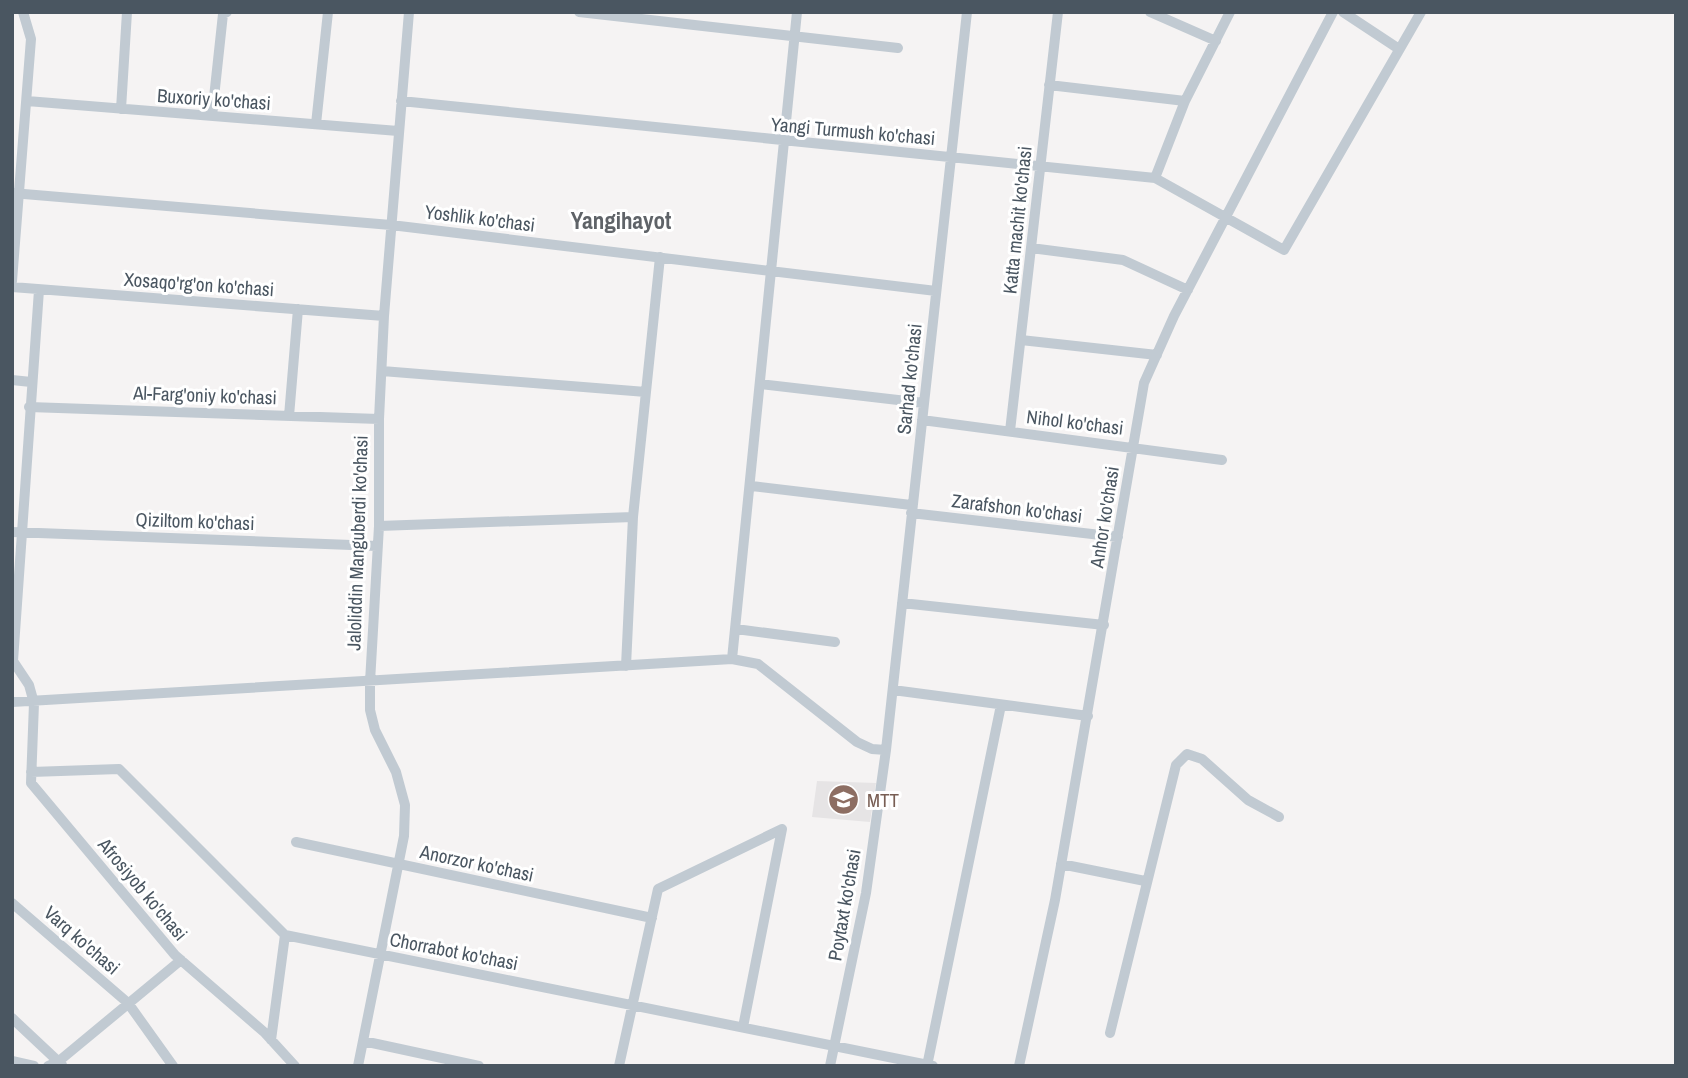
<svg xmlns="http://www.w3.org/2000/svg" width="1688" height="1078" font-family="'Archivo Narrow',sans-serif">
	<rect width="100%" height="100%" fill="#f5f3f3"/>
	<path fill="#e6e4e5" d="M817,781L876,783L870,822L812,817Z"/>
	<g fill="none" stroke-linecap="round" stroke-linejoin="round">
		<path stroke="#c1cad2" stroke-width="10" d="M579,12L898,48
			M1150,12L1216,41
			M1343,12L1399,49
			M1049,85L1185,101
			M27,101L398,131
			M401,101L1155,178L1284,250L1421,12
			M121,109L127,12
			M212,116L223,14L227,12
			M316,124L328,12
			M1155,178L1185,101L1230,12
			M12,193L391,225L936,291
			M1031,248L1123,260L1188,290
			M12,281L31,39L23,12
			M12,287L384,316
			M39,290L13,661L29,685L34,703L31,783L175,955L264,1032L295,1066
			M1021,340L1157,355
			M382,371L646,392
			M12,380L31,382
			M760,384L924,403
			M29,407L379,419
			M289,416L298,309
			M922,420L1222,460
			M1010,431L1058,12
			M752,486L911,505
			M911,513L1118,537
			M379,526L633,517
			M12,532L377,546
			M902,603L1104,625
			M736,629L835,642
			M732,659L797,12
			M626,666L633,517L660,257
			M893,690L1088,716
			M12,702L732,659L758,664L857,742L872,749L886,750
			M31,772L119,769L285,935L933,1066
			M296,842L652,918
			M1061,864L1145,881
			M12,903L128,1003L173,1066
			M12,1018L62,1065
			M743,1027L782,829
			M1110,1033L1176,765L1187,754L1202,759L1248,800L1279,817
			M271,1040L285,935
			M363,1041L479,1066
			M12,1061L34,1066
			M48,1066L59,1061L181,960
			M358,1066L404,836L405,805L396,772L375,730L370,710V682L379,526V419L384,316L409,12
			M619,1066L658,889L782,829
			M830,1066L866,893L886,750L967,12
			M927,1066L1001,705
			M1019,1066L1055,900L1144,383L1174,316L1333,12"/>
	</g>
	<defs>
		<symbol id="school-disc" viewBox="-11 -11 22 22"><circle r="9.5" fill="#8d6e63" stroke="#fff"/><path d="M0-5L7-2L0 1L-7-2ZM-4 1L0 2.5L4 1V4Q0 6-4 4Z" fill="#fff"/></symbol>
	</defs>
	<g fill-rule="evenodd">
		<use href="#school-disc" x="826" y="782" width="35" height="35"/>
	</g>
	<g text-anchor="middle" stroke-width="6" stroke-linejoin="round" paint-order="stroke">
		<g font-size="19" fill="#4a5661" stroke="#fff">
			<text transform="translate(214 99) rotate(4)" y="7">Buxoriy ko'chasi</text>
			<text transform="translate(853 131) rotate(5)" y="7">Yangi Turmush ko'chasi</text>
			<text transform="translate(480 218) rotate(7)" y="7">Yoshlik ko'chasi</text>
			<text transform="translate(1017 220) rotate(-84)" y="7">Katta machit ko'chasi</text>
			<text transform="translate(199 284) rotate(4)" y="7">Xosaqo'rg'on ko'chasi</text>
			<text transform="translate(909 379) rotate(-84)" y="7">Sarhad ko'chasi</text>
			<text transform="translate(205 395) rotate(2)" y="7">Al-Farg'oniy ko'chasi</text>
			<text transform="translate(1075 422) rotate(7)" y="7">Nihol ko'chasi</text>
			<text transform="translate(1017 508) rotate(7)" y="7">Zarafshon ko'chasi</text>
			<text transform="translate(1104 517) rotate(-81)" y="7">Anhor ko'chasi</text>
			<text transform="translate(195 521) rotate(2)" y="7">Qiziltom ko'chasi</text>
			<text transform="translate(357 543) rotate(-88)" y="7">Jaloliddin Manguberdi ko'chasi</text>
			<text transform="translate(477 863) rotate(12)" y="7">Anorzor ko'chasi</text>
			<text transform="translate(143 889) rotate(50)" y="7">Afrosiyob ko'chasi</text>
			<text transform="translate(844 905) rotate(-80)" y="7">Poytaxt ko'chasi</text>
			<text transform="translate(82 940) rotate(41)" y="7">Varq ko'chasi</text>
			<text transform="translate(454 951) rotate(11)" y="7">Chorrabot ko'chasi</text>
		</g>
		<g font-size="19" fill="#785e54" stroke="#fff" text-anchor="start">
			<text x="867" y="807">MTT</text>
		</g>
		<g font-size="23" font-weight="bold" fill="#5f6368" stroke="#fff">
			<text x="621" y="229">Yangihayot</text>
		</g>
	</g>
	<rect width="1688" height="1078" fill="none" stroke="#4a5661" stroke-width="28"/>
</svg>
